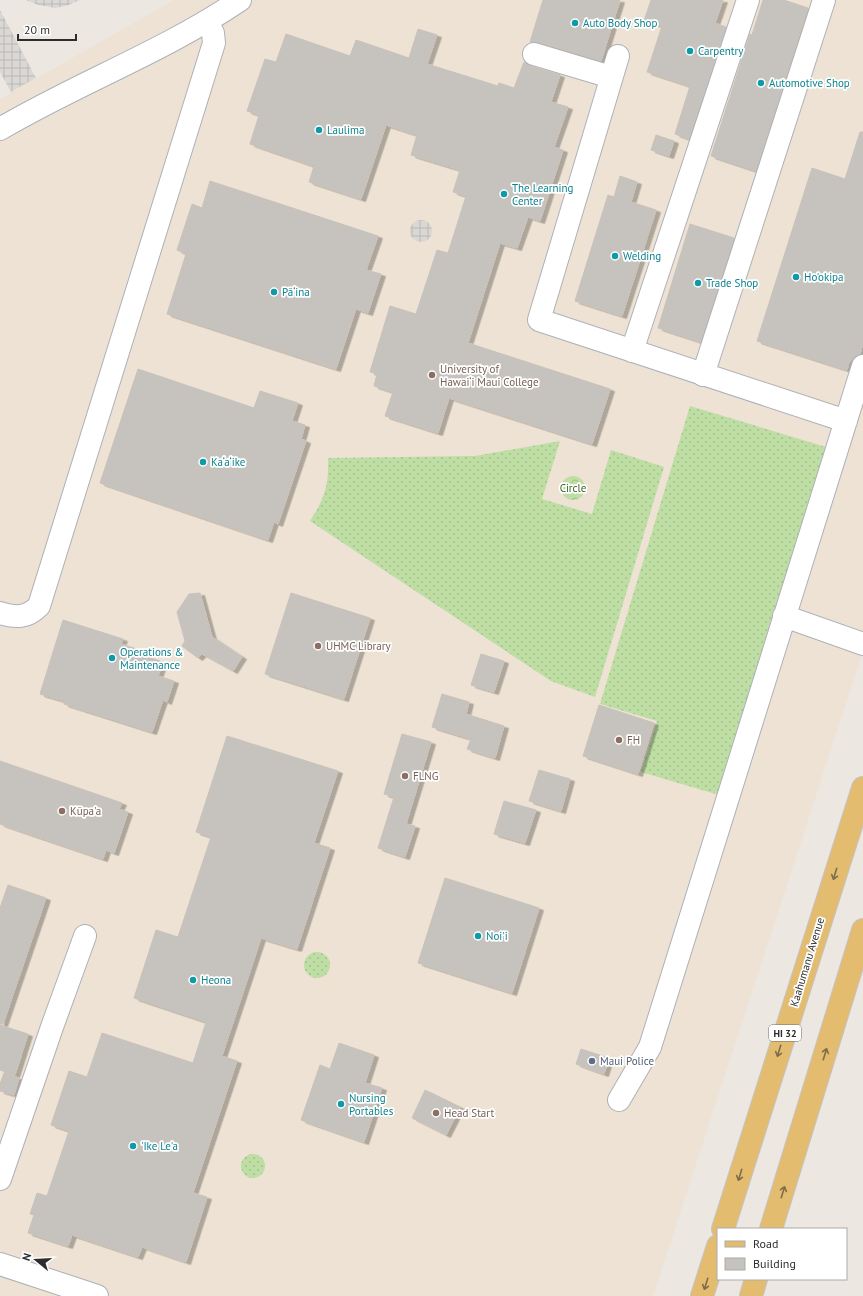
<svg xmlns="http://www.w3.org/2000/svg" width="863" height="1296" font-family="'PT Sans',sans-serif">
	<defs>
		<pattern id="grass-dots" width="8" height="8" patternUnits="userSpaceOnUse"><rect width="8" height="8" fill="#bedea4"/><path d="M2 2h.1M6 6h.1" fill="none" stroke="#a4bf8e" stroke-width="1.8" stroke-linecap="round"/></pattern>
		<pattern id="park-crowns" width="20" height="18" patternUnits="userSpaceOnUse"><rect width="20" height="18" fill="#bedea4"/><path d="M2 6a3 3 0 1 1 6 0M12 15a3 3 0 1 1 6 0" fill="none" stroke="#a4bf8e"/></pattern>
		<pattern id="plaza-grid" width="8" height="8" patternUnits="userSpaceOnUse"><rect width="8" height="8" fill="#dad7d4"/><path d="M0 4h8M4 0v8" fill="none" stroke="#bbb9b6"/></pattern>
		<filter id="shadow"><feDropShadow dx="4.5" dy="2.5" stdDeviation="0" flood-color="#0004"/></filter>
	</defs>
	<rect width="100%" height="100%" fill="#ede7e2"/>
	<path fill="#ede2d3" d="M174,0H863V651L653,1296H0V99Z"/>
	<path fill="url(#grass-dots)" d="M690,406L829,448L719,795L641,772L657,721L600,704Z
		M560,441L542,499L592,514L611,450L664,467L595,697L551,681L310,521C325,498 329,485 328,458L475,456Z
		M304 965a13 13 0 1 1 26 0a13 13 0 1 1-26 0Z
		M241 1166a12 12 0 1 1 24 0a12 12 0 1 1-24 0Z"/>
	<path fill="url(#park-crowns)" d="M561 488a12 12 0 1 1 24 0a12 12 0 1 1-24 0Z"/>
	<path fill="url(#plaza-grid)" d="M26,0H80L66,6L55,8L38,5Z
		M0,10L36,78L11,92L0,72Z
		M410 231a11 11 0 1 1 22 0a11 11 0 1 1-22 0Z"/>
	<path fill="#c6c2bd" stroke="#c9c2bb" filter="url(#shadow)" d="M543,0H620L601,61L538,42H530Z
		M651,0H723L715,23L726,27L689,139L675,134L690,86L647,72L662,26L644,21Z
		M763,0H784L808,8L756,171L711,156L750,34L752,35Z
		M418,29L437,35L427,64L498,86L499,83L514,88L524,62L530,66L560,75L551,102L568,107L554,147L563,150L540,221L528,217L517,248L500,243L468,343L610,389L592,444L449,398L438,433L385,416L393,392L374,386L377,374L370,372L390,306L416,314L437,250L448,253L466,196L453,192L460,170L411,155L417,135L386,125L361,199L309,182L314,166L250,144L259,115L247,111L265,59L276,62L286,34L350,56L356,40L409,58Z
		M860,132H863V343L860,354L849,362L847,370L757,341L812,168L845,179Z
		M656,135L674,141L669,156L651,150Z
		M620,176L637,182L631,202L656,210L622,316L575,301L608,195L614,197Z
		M210,181L378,236L366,270L381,274L368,313L356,309L336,369L167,314L186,254L177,250L192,204L202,208Z
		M690,224L734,238L701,342L658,328Z
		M138,369L254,408L260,391L298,403L292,421L305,425L301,439L306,441L278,524L274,522L268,540L100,483Z
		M200,593L212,637L242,657L233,671L202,654L198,658L182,646L185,641L177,612L189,594Z
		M291,593L370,618L344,699L265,674Z
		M63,620L123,639L121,644L140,650L139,654L163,662L158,676L174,681L167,702L163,700L152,732L64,704V701L40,694Z
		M481,654L504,661L494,692L471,685Z
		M442,694L469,702L466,714L504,726L495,758L467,749L471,739L432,727Z
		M599,705L654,723L638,774L583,756Z
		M402,734L431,742L406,824L415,826L405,857L378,848L394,797L384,794Z
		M227,736L338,771L314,843L330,848L297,949L261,938L222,1056L237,1061L193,1193L207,1197L186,1262L142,1247L138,1257L72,1235L68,1246L28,1233L34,1215L30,1214L37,1193L47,1196L69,1131L51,1125L69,1071L87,1077L102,1033L193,1063L206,1022L134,998L156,930L178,937L211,837L196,832Z
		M0,761L122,803L119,809L128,812L114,853L106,850L103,859L0,824Z
		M539,770L570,779L561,811L529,801Z
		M504,801L536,810L525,843L494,834Z
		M445,878L539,908L512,993L418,963Z
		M8,885L46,898L3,1024H0V908Z
		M0,1025L28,1034L15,1075L0,1070Z
		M339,1043L374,1055L365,1083L382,1088L364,1142L301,1120L320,1065L330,1069Z
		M581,1049L609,1058L604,1074L576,1064Z
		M4,1073L19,1078L14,1095L0,1091V1084Z
		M425,1090L460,1107L446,1135L412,1118Z"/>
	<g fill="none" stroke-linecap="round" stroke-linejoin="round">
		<defs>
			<path id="minor" d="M534,54L611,77
				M618,56L539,320L846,421
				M0,129C78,83 165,51 240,0
				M632,351L748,0
				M703,375L824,0
				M0,613C16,618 27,618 39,606L214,43L213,33L207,22
				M784,616L863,644
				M619,1100L650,1047L863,366
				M0,1179L52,1027L85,936
				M0,1264L97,1296"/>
			<path id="major" d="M723,1229L863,788
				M771,1229L863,930
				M702,1296L718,1246
				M751,1296L756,1279"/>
		</defs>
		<use href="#minor" stroke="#aeb1b8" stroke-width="24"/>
		<use href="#major" stroke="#c4c4c4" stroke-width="24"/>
		<use href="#minor" stroke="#fff" stroke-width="22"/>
		<use href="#major" stroke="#e3bc70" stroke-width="22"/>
	</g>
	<defs><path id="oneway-shaft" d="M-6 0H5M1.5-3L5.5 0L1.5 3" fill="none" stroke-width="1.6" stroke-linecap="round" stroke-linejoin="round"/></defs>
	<g stroke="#7f6d4b">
		<use href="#oneway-shaft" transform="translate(835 874) rotate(107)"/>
		<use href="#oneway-shaft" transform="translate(779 1051) rotate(107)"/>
		<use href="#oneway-shaft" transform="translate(825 1054) rotate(-73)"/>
		<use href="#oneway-shaft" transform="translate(740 1175) rotate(107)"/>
		<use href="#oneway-shaft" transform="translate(783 1192) rotate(-73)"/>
		<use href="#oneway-shaft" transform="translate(706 1284) rotate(107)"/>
	</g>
	<g fill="#0f9aa8" stroke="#fff" stroke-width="1.5">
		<circle cx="575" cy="23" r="4"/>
		<circle cx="690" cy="51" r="4"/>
		<circle cx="761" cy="83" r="4"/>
		<circle cx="319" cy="130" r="4"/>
		<circle cx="504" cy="194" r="4"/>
		<circle cx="615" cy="256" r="4"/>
		<circle cx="796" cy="277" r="4"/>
		<circle cx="698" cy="283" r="4"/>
		<circle cx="274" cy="292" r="4"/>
		<circle cx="203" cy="462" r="4"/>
		<circle cx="112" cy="658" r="4"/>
		<circle cx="478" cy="936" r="4"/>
		<circle cx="193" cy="980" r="4"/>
		<circle cx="341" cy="1104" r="4"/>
		<circle cx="133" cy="1146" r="4"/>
	</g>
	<g fill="#8d6e63" stroke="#fff" stroke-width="1.5">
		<circle cx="432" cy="375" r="4"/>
		<circle cx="318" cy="646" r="4"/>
		<circle cx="619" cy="740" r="4"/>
		<circle cx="405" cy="776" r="4"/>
		<circle cx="62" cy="811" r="4"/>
		<circle cx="436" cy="1113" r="4"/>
	</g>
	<circle fill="#5c6f8a" stroke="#fff" stroke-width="1.5" cx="592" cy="1061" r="4"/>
	<g text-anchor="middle" stroke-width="3.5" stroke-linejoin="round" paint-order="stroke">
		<rect fill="#fff" stroke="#6c6c6c" stroke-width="1" x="769" y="1025" width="32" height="16" rx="3"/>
		<g font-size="10" font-weight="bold" fill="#2d2d2d">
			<text x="785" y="1037">HI 32</text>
		</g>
		<g font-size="11" fill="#0d838f" stroke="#fff" text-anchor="start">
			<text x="583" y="27">Auto Body Shop</text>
			<text x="698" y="55">Carpentry</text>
			<text x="769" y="87">Automotive Shop</text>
			<text x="327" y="134">Laulima</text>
			<text x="512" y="192">The Learning<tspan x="512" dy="13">Center</tspan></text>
			<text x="623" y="260">Welding</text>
			<text x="804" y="281">Ho'okipa</text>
			<text x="706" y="287">Trade Shop</text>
			<text x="282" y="296">Pā‘ina</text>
			<text x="211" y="466">Ka‘a‘ike</text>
			<text x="120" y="656">Operations &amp;<tspan x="120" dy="13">Maintenance</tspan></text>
			<text x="486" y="940">Noi'i</text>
			<text x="201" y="984">Heona</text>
			<text x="349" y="1102">Nursing<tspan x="349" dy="13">Portables</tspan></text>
			<text x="141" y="1150">'Ike Le'a</text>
		</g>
		<g font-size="11" fill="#785e54" stroke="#fff" text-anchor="start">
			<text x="440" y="373">University of<tspan x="440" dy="13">Hawai‘i Maui College</tspan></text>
			<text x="326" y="650">UHMC Library</text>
			<text x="627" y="744">FH</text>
			<text x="413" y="780">FLNG</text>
			<text x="70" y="815">Kūpa'a</text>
			<text x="444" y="1117">Head Start</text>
		</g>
		<g font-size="11" fill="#386523" stroke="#fff">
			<text x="573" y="492">Circle</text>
		</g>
		<g font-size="11" fill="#2d2d2d" stroke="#fff">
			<text transform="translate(807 962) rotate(-73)" y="4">Kaahumanu Avenue</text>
		</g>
		<g font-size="11" fill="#4e5e75" stroke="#fff" text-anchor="start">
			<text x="600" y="1065">Maui Police</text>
		</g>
	</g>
	<rect x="717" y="1228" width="130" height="52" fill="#ffffff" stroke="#ababab"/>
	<rect x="725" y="1241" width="20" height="6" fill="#e3bc70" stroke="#ababab"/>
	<text x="753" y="1248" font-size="12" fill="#2d2d2d">Road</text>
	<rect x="725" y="1258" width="20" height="12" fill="#c6c2bd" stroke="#ababab"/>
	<text x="753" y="1268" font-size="12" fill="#2d2d2d">Building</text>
	<g transform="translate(36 1260) rotate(288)" stroke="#ffffff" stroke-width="3" paint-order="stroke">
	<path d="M0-3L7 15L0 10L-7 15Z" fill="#2d2d2d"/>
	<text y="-6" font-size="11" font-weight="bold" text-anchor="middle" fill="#2d2d2d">N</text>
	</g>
	<path d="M18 34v6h58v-6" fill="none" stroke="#2d2d2d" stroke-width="2"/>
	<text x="24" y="34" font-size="12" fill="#2d2d2d" stroke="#ffffff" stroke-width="3" paint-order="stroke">20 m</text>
</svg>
